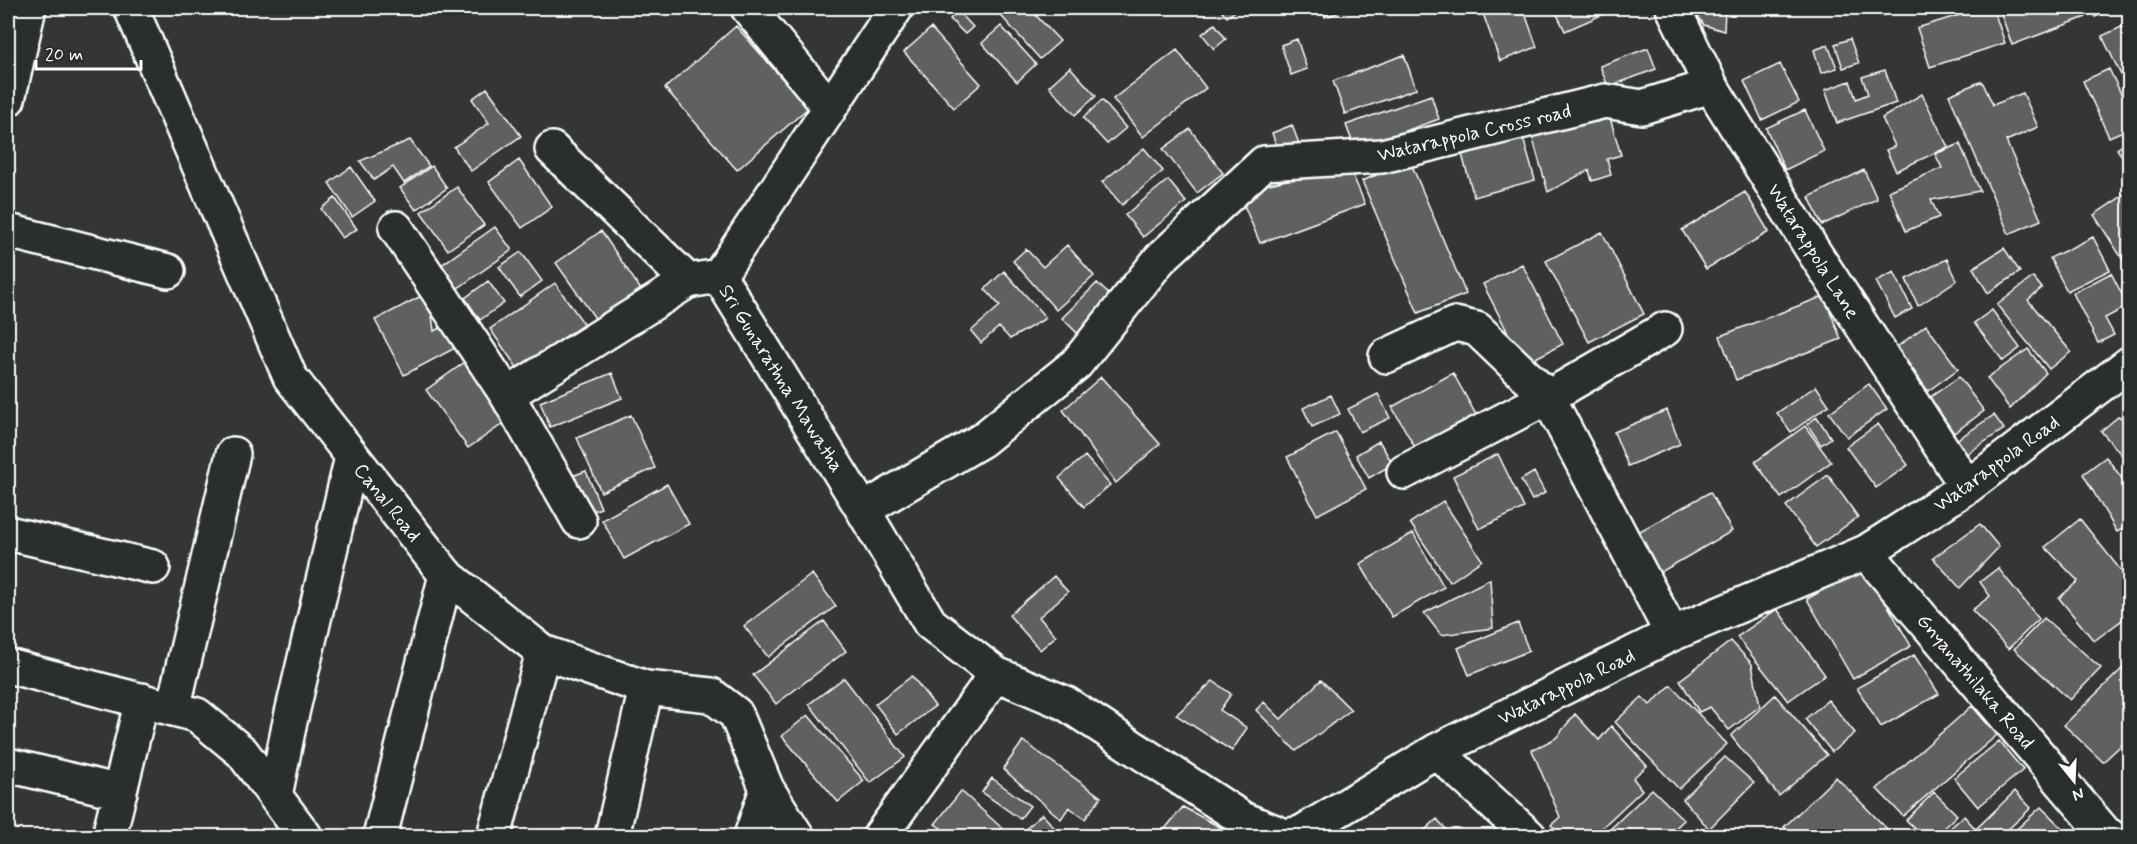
<svg xmlns="http://www.w3.org/2000/svg" width="2137" height="844" font-family="Mynerve,sans-serif">
	<rect width="100%" height="100%" fill="#333536"/>
	<filter id="ink" filterUnits="userSpaceOnUse"><feTurbulence type="fractalNoise" baseFrequency=".0167" numOctaves="2"/><feDisplacementMap in="SourceGraphic" scale="12" xChannelSelector="R" yChannelSelector="G"/><feConvolveMatrix kernelMatrix="1 2 1 2 8 2 1 2 1" color-interpolation-filters="sRGB"/></filter>
	<g filter="url(#ink)">
		<path fill="#5f6162" stroke="#fff" stroke-width="1.5" d="M994,8H1029L1060,41L1040,59Z
			M1219,8H1239L1227,17Z
			M1322,8H1351L1325,17Z
			M1481,8H1523L1537,47L1500,61Z
			M1554,8H1609L1611,11L1565,31Z
			M1692,8H1725L1724,31L1704,25Z
			M1878,8H1908L1881,16Z
			M1982,8H1993L2005,43L1930,67L1917,28Z
			M1999,8H2083L2086,17L2012,45Z
			M2091,8H2118L2095,17Z
			M958,11L973,27L965,34L950,19Z
			M2130,23V73L2122,77L2102,36Z
			M1215,24L1226,39L1214,49L1202,34Z
			M736,26L808,108L737,170L665,88Z
			M1001,26L1036,64L1017,82L982,43Z
			M931,28L981,84L954,108L904,52Z
			M1297,39L1307,69L1291,75L1281,45Z
			M1850,39L1859,63L1843,68L1835,44Z
			M1828,45L1837,68L1821,73L1814,50Z
			M1648,48L1656,69L1608,87L1600,66Z
			M1177,50L1206,88L1143,137L1113,99Z
			M1404,55L1416,89L1345,114L1333,81Z
			M1780,64L1799,102L1762,120L1744,81Z
			M1070,67L1096,96L1075,115L1049,86Z
			M2109,69L2130,112V128L2109,137L2083,81Z
			M1885,70L1896,103L1837,123L1825,90L1850,81L1856,99L1868,94L1862,77Z
			M1982,81L1993,105L2023,93L2038,127L2006,141L2041,220L2009,234L1949,95Z
			M487,88L521,136L471,171L454,147L489,123L472,99Z
			M1922,94L1948,147L1896,171L1886,150L1895,146L1882,118Z
			M1431,95L1439,119L1355,149L1346,125Z
			M1102,100L1126,128L1107,144L1083,118Z
			M1805,110L1824,151L1785,170L1766,128Z
			M1593,111L1596,122L1610,118L1621,155L1607,159L1611,175L1592,181L1589,170L1548,192L1530,129Z
			M1292,125L1301,149L1280,157L1272,133Z
			M1190,129L1223,173L1197,193L1163,149Z
			M1522,134L1535,180L1474,197L1461,151Z
			M410,140L429,166L404,183L393,167L374,180L360,161Z
			M2130,140V168L2117,149Z
			M1960,144L1980,191L1931,200L1939,217L1906,231L1889,191L1942,168L1935,154Z
			M1144,148L1163,171L1122,205L1102,182Z
			M519,160L552,207L522,228L489,182Z
			M1410,161L1466,294L1418,313L1362,181Z
			M432,166L447,188L416,210L400,188Z
			M1349,166L1365,204L1260,243L1238,191Z
			M351,167L375,201L352,217L329,183Z
			M1864,170L1877,199L1822,225L1809,197Z
			M1168,180L1186,202L1143,237L1125,215Z
			M457,187L484,225L448,250L421,212Z
			M2130,191V269H2129L2094,215Z
			M1745,192L1769,232L1706,269L1682,230Z
			M335,198L357,229L342,238L321,209Z
			M495,227L512,250L454,291L437,268Z
			M601,231L648,300L604,331L556,263Z
			M1602,232L1644,314L1589,342L1546,261Z
			M2093,237L2110,270L2067,291L2050,258Z
			M1067,245L1094,276L1056,310L1013,261L1026,249L1043,267Z
			M2004,248L2020,272L1988,293L1973,268Z
			M521,252L542,281L520,297L499,267Z
			M1947,259L1957,280L1918,306L1906,279Z
			M1522,264L1563,344L1524,364L1483,284Z
			M1004,271L1046,318L1010,339L999,327L981,343L971,331L1000,306L985,289Z
			M1894,272L1912,309L1895,318L1876,281Z
			M2111,273L2128,306L2105,318L2114,335L2098,343L2073,293Z
			M2033,277L2042,288L2028,300L2071,352L2049,369L1997,305Z
			M488,281L504,303L480,320L465,298Z
			M555,283L584,324L518,369L490,329Z
			M1097,283L1117,302L1081,337L1062,318Z
			M429,292L434,331L446,325L457,347L404,375L375,320Z
			M1824,296L1841,339L1736,380L1720,336Z
			M1992,310L2020,348L2003,361L1974,323Z
			M1926,325L1958,369L1928,391L1897,347Z
			M2028,349L2046,373L2010,409L1987,378Z
			M465,362L507,421L468,448L426,390Z
			M612,373L622,398L550,427L540,402Z
			M1453,373L1480,422L1420,456L1392,407Z
			M1101,377L1160,444L1116,483L1063,410Z
			M1959,377L1984,411L1954,433L1929,398Z
			M1869,384L1887,409L1847,437L1829,413Z
			M1816,386L1829,405L1791,432L1777,413Z
			M1378,394L1390,418L1360,432L1348,409Z
			M1331,395L1340,414L1312,427L1303,408Z
			M1667,410L1680,444L1628,466L1614,432Z
			M631,415L655,468L601,492L577,438Z
			M1994,415L2004,429L1962,457L1952,443Z
			M2119,416L2130,427V457L2126,460L2101,431Z
			M1817,417L1831,438L1821,445L1807,424Z
			M1878,424L1908,465L1876,488L1846,447Z
			M1805,426L1831,462L1781,498L1755,462Z
			M1336,432L1366,489L1317,515L1287,457Z
			M1379,441L1393,464L1369,478L1356,455Z
			M1498,454L1524,508L1479,529L1453,476Z
			M1085,456L1110,485L1084,507L1059,478Z
			M2106,457L2130,489V525L2117,532L2083,474Z
			M586,471L601,508L587,513L572,476Z
			M1534,472L1545,493L1532,500L1521,480Z
			M1828,475L1858,517L1816,547L1786,506Z
			M667,484L689,524L624,559L602,520Z
			M1710,492L1732,531L1654,576L1631,536Z
			M1443,501L1482,560L1450,582L1410,523Z
			M2080,519L2130,582V614L2094,641L2059,598L2078,581L2045,547Z
			M1980,524L1999,547L1960,588L1933,558Z
			M1413,533L1444,587L1392,617L1360,564Z
			M1865,566L1911,646L1853,679L1807,599Z
			M1998,568L2039,619L2008,649L1972,610L1990,596L1980,582Z
			M812,574L836,606L768,657L744,626Z
			M1054,576L1068,592L1039,617L1056,636L1040,650L1009,615Z
			M1490,579L1493,628L1441,635L1424,613Z
			M1777,609L1825,675L1788,701L1737,637Z
			M2044,618L2101,668L2070,700L2014,649Z
			M824,621L846,651L776,704L753,675Z
			M1518,623L1529,651L1469,675L1458,648Z
			M1731,641L1752,664L1760,706L1729,730L1710,707L1699,712L1680,680Z
			M1914,655L1939,694L1881,727L1857,688Z
			M2130,661V737L2103,762L2064,725Z
			M912,676L935,706L898,734L875,704Z
			M844,678L905,757L870,783L809,704Z
			M1321,680L1351,710L1296,751L1256,710L1264,702L1281,719Z
			M1213,681L1231,694L1220,710L1247,728L1232,751L1176,715Z
			M1671,685L1727,744L1679,789L1615,722L1642,697L1650,705Z
			M1775,695L1827,755L1779,796L1731,736Z
			M1828,700L1855,733L1832,752L1805,719Z
			M1972,706L1997,735L1903,816L1877,789Z
			M1575,714L1599,740L1611,726L1647,766L1633,778L1642,790L1593,836H1562L1551,825L1560,817L1532,750L1556,738Z
			M808,715L864,781L838,802L782,736Z
			M1023,741L1101,797L1085,819L1069,807L1061,819L1003,769Z
			M1999,741L2023,770L1978,807L1954,778Z
			M1725,757L1754,783L1709,829L1683,799Z
			M1836,777L1894,836H1794L1784,827Z
			M992,778L1030,806L1020,819L982,792Z
			M1652,789L1684,820L1667,836H1603Z
			M961,791L1003,829L998,836H953L935,824Z
			M2015,791L2031,808L2001,836H1985L1977,828Z
			M1934,792L1957,815L1935,836H1923L1906,820Z
			M1183,807L1236,836H1159Z
			M2041,807L2062,828L2053,836H2009Z
			M1042,814L1062,836H1018Z
			M1964,816L1982,836H1941Z
			M1437,819L1452,836H1418Z
			M1781,829L1788,836H1772Z"/>
		<g fill="none" stroke-linecap="round" stroke-linejoin="round">
			<defs>
				<path id="minor" d="M131,8L290,377L446,575L543,652L646,688L711,695L736,714L767,789L797,836
					M748,8L830,108
					M1673,8L1711,86L1812,249L1967,487
					M8,99L29,8
					M552,149L688,281
					M396,228L507,395L579,521
					M8,231L168,271
					M719,276L863,510L930,623L996,674L1065,703L1243,819L1285,836L1301,833L1436,751L1672,634L1866,552L1967,487L2130,363
					M719,276L896,8
					M1386,356L1455,324L1477,329L1548,397L1672,634
					M507,395L688,281L719,276
					M1404,472L1548,397L1665,329
					M863,510L982,440L1076,364L1160,259L1264,163L1382,156L1605,101L1642,107L1711,86
					M8,533L153,567
					M1866,552L2105,833L2110,836
					M8,666L197,715L242,752L305,836
					M173,709L233,454
					M1436,751L1529,836
					M8,765L120,792
					M275,796L289,726L352,457
					M109,836L142,700
					M380,836L446,575
					M494,836L543,652
					M612,836L646,688
					M751,836L767,789
					M880,836L996,674"/>
			</defs>
			<use href="#minor" stroke="#fff" stroke-width="38"/>
			<use href="#minor" stroke="#2a2d2e" stroke-width="33"/>
		</g>
	</g>
	<g text-anchor="middle" stroke-width="6" stroke-linejoin="round" paint-order="stroke">
		<g font-size="20" fill="#fff" stroke="#2a2d2e">
			<text transform="translate(1474 132) rotate(-13)" y="7">Watarappola Cross road</text>
			<text transform="translate(1814 251) rotate(58)" y="7">Watarappola Lane</text>
			<text transform="translate(782 378) rotate(58)" y="7">Sri Gunarathna Mawatha</text>
			<text transform="translate(1996 463) rotate(-36)" y="7">Watarappola Road</text>
			<text transform="translate(388 502) rotate(51)" y="7">Canal Road</text>
			<text transform="translate(1976 681) rotate(50)" y="7">Gnyanathilaka Road</text>
			<text transform="translate(1566 686) rotate(-26)" y="7">Watarappola Road</text>
		</g>
	</g>
	<rect width="2137" height="844" fill="none" stroke="#2a2d2e" stroke-width="30"/>
	<rect x="15" y="15" width="2107" height="814" fill="none" stroke="#fff" stroke-width="2" filter="url(#ink)"/>
	<g transform="translate(2074 781) rotate(162)" stroke="#2a2d2e" stroke-width="4.5" paint-order="stroke">
	<path d="M0-4.5L10 22L0 15L-10 22Z" fill="#ffffff"/>
	<text y="-9" font-size="16" font-weight="bold" text-anchor="middle" fill="#ffffff">N</text>
	</g>
	<path d="M36 60v9h105v-9" fill="none" stroke="#ffffff" stroke-width="3"/>
	<text x="45" y="60" font-size="18" fill="#ffffff" stroke="#2a2d2e" stroke-width="4.5" paint-order="stroke">20 m</text>
</svg>
